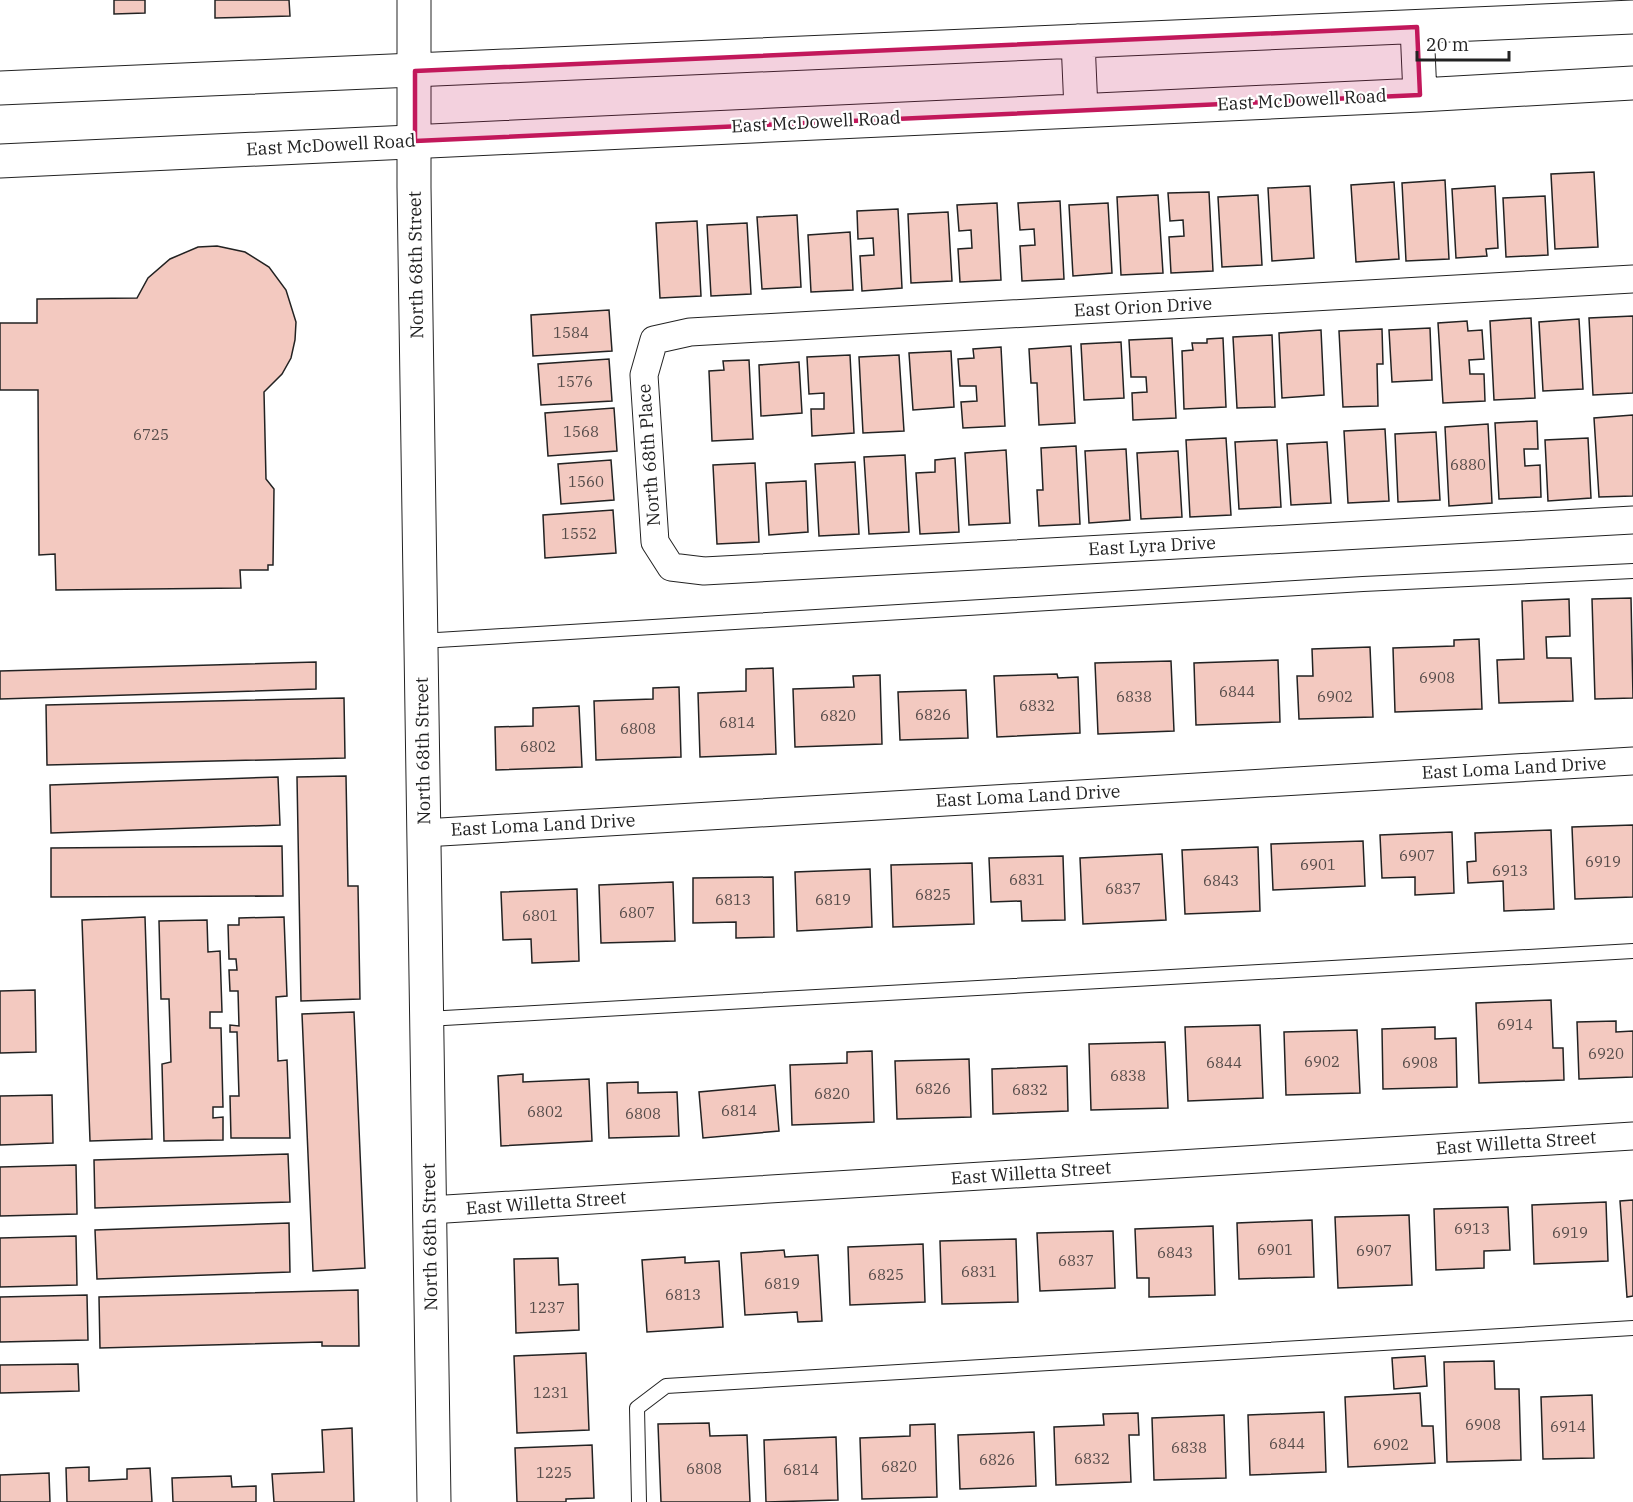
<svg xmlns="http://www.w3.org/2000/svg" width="1633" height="1502" font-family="'IBM Plex Serif',serif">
	<rect width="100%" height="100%" fill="#fff"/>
	<path fill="#f3c9c0" stroke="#222" stroke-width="1.5" d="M114,0H145V13L114,14Z
		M215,0H289L290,16L215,18Z
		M1594,172L1598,247L1555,249L1551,174Z
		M1445,180L1449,259L1406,261L1402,183Z
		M1394,182L1399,259L1356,262L1351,185Z
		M1310,186L1314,258L1272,261L1268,188Z
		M1495,186L1498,248L1486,249L1487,256L1456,258L1452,189Z
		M1209,192L1213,271L1171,273L1169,237L1184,236L1183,220L1170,221L1168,193Z
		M1158,195L1163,273L1121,275L1117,197Z
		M1258,195L1262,265L1222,267L1218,197Z
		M1545,196L1548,255L1506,257L1503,198Z
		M1060,201L1064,279L1022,281L1020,246L1035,245L1034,229L1020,230L1018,203Z
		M997,203L1001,280L960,282L958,249L972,248L971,230L959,231L957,205Z
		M1108,203L1112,273L1073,276L1069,205Z
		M898,209L902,288L862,291L860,256L874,255L873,238L858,239L857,211Z
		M948,212L952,281L911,283L908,214Z
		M797,215L801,287L762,289L757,217Z
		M697,221L701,296L660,298L656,223Z
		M747,223L751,294L711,296L707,225Z
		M850,232L853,290L811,292L808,235Z
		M217,246L245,252L269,267L286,290L296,322L295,340L291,358L282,374L264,392L266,479L274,489L273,565H268V570H240L241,588L56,590L55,554L39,555L38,390H0V323H37V299L137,298L148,278L170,259L198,247Z
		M609,310L612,351L533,356L531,315Z
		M1633,316V393L1593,395L1589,318Z
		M1531,318L1535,398L1494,400L1490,321Z
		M1579,319L1583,389L1543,391L1539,322Z
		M1467,321L1468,331L1482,330L1484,359L1469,360L1470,374H1484L1485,401L1443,403L1438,323Z
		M1430,328L1432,380L1392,382L1389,330Z
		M1382,329L1383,364H1377L1378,406L1343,407L1339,331Z
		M1321,330L1324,395L1282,398L1279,333Z
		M1272,335L1275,407L1237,408L1233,337Z
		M1172,338L1176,418L1133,420L1132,393L1147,392L1146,377H1131L1129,340Z
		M1223,338L1226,407L1184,409L1182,351L1193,350L1192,343H1207V339Z
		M1121,342L1124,398L1084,400L1081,344Z
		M1071,346L1075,423L1039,425L1037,383H1031L1029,349Z
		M1001,347L1005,426L963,428L961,402L977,401L976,386H960L958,359L974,358L973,349Z
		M951,351L954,407L913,410L909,353Z
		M850,355L854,433L812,436L811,409H824V393L809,394L807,357Z
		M899,355L904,431L863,433L859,357Z
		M609,359L612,401L541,405L538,364Z
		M749,360L753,439L712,441L709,371L724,370L723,361Z
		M799,362L802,413L761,416L759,365Z
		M614,408L617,451L548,456L545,413Z
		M1633,415V496L1599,497L1594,418Z
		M1537,421L1538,449H1524L1525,466L1540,465L1541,497L1499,499L1495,423Z
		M1488,424L1492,503L1449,506L1445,427Z
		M1385,429L1389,501L1348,503L1344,431Z
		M1436,432L1440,500L1398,502L1395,434Z
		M1226,438L1231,515L1190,517L1186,440Z
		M1588,438L1591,498L1548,501L1545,440Z
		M1277,440L1281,507L1239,509L1235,442Z
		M1327,442L1331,503L1291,505L1287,444Z
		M1076,446L1080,524L1039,526L1037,490H1043L1041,448Z
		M1126,449L1130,520L1089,523L1085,451Z
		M1006,450L1010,523L969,525L965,453Z
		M1178,451L1182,517L1141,519L1137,453Z
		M905,455L909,532L869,534L864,457Z
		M955,458L959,532L920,534L916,473L935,472V460Z
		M611,460L614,500L561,504L558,464Z
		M855,462L859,534L819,536L815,464Z
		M755,463L759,542L717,544L713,465Z
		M806,481L808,532L769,535L766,483Z
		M613,510L616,553L545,558L543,515Z
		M1631,598L1633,698L1595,699L1592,599Z
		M1569,599L1570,636L1546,637L1547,658H1571L1573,701L1499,703L1497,660L1524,659L1522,601Z
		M1479,639L1482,709L1395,712L1393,648L1454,646V640Z
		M1370,647L1373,717L1299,719L1297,676H1313L1312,649Z
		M1278,660L1280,722L1196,725L1194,663Z
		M1171,661L1174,731L1098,734L1095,663Z
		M316,662V689L0,699V671Z
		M773,668L776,754L700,757L698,693L746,691V669Z
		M1057,674L1058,678L1078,677L1080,733L997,737L994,676Z
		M880,675L882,744L795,747L793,689L854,687L853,676Z
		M679,687L681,757L596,760L594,701L653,699V688Z
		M966,690L968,738L900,740L898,692Z
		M344,698L345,758L47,765L46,705Z
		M579,706L582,767L496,770L495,727L533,726V708Z
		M346,776L348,886H358L360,999L301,1001L297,777Z
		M278,777L280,825L51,833L50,785Z
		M1633,825V897L1575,899L1572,827Z
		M1551,830L1554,909L1504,911L1503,881L1468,883L1467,862L1476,861L1475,833Z
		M1452,832L1454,893L1415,895V877L1382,878L1380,835Z
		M1363,841L1365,886L1273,890L1271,844Z
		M282,846L283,896L51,897V848Z
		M1258,847L1260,911L1185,914L1182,850Z
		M1162,854L1166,920L1083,924L1080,858Z
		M1063,856L1065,920L1022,921L1021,901L991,902L989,858Z
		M972,863L974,924L893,927L891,865Z
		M870,869L872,927L797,931L795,872Z
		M773,877L774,937L736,938V922L693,923V878Z
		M673,882L675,941L601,943L599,885Z
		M577,889L579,961L532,963L531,939L503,940L501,892Z
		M145,917L152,1139L90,1141L82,920Z
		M284,917L287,996L276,997L278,1061L287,1060L290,1138H231L230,1096H239L237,1032H230V1025L239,1026L238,991H230L229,970H237L236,959H229L228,925H239V918Z
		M207,920L208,952L220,951L222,1012H210V1028H221L223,1107H213V1118L223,1117V1140L164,1141L162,1064L171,1062L169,999H161L159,921Z
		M35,990L36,1052L0,1053V991Z
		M1551,1000L1553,1048H1563L1564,1080L1479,1083L1476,1003Z
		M354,1012L365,1268L313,1271L302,1014Z
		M1616,1021V1032L1633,1031V1077L1579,1079L1577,1022Z
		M1260,1025L1263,1098L1188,1101L1185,1027Z
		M1435,1027V1039L1456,1038L1457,1087L1383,1089L1382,1029Z
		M1357,1030L1360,1093L1286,1095L1284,1032Z
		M1165,1042L1168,1108L1091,1110L1089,1044Z
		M872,1051L874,1122L792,1125L790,1065L847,1063V1052Z
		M969,1059L971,1117L897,1119L895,1061Z
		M1067,1066L1068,1111L993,1114L992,1069Z
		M523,1074V1082L589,1079L592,1141L501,1146L498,1076Z
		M638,1082V1093L677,1092L679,1136L609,1138L607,1083Z
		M775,1085L779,1131L703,1138L699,1092Z
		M52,1095L53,1143L0,1145V1096Z
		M288,1154L290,1202L95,1208L94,1160Z
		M76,1165L77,1214L0,1216V1167Z
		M1633,1200V1296L1627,1297L1620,1201Z
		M1606,1202L1608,1261L1534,1264L1532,1205Z
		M1508,1207L1510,1250L1484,1251V1268L1436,1270L1434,1209Z
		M1409,1215L1412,1285L1338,1288L1335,1217Z
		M1312,1220L1314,1277L1239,1279L1237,1223Z
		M289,1223L290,1272L97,1279L95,1230Z
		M1213,1226L1215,1295L1149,1297V1278H1137L1135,1229Z
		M1113,1231L1115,1288L1040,1291L1037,1233Z
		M76,1236L77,1285L0,1287V1238Z
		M1016,1239L1018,1302L942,1304L940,1241Z
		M923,1244L925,1302L850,1305L848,1247Z
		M784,1250L785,1257L818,1255L822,1321L798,1322L797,1312L745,1315L741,1253Z
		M685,1257V1263L719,1261L723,1327L647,1332L642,1260Z
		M558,1258L559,1285L578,1284L579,1330L516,1333L514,1259Z
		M358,1290L359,1346H322V1342L100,1348L99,1297Z
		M87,1295L88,1340L0,1342V1297Z
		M586,1353L589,1430L517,1433L514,1356Z
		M1425,1356L1427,1386L1394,1389L1392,1358Z
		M1494,1361L1495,1389H1519L1521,1460L1447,1462L1444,1362Z
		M78,1364L79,1391L0,1393V1365Z
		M1420,1393L1422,1426H1433L1435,1463L1348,1467L1345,1397Z
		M1592,1395L1594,1458L1543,1459L1541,1397Z
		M1324,1412L1326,1472L1250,1475L1248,1415Z
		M1138,1413L1139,1435H1129L1131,1482L1056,1485L1054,1427L1104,1425L1103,1414Z
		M1224,1415L1226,1478L1154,1480L1152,1418Z
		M709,1423L710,1436L747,1435L750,1502H661L658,1424Z
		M935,1424L937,1497L862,1499L860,1438L910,1436V1425Z
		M352,1428L354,1502H274L272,1474L324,1472L322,1430Z
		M1034,1432L1036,1486L960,1489L958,1435Z
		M836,1437L838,1500L766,1502L764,1440Z
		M592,1445L594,1498L566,1499V1502H517L515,1448Z
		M89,1467V1481L127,1479V1469L150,1468L152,1502H67L66,1468Z
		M49,1473L50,1502H0V1475Z
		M231,1476L232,1487L256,1486V1502H173L172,1478Z"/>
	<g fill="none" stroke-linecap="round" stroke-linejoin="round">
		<defs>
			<path id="service" d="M421,641L1363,584L1633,571
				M427,1019L1633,951
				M639,1502L637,1408L666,1386L1633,1328"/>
			<path id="minor" d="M1633,279L690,332L654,340L644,375L655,542L671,567L704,571L1633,520
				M424,833L1633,761
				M430,1210L1633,1136"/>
			<path id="tertiary" d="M414,0V187L434,1502"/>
			<path id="primary" d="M1417,27L1420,95
				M1078,41L1081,110
				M0,88L1633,17
				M0,161L1420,95L1633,83"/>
		</defs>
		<use href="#service" stroke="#222" stroke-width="16"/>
		<use href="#minor" stroke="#222" stroke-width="29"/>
		<use href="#tertiary" stroke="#222" stroke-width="35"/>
		<use href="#primary" stroke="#222" stroke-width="35"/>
		<use href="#service" stroke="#fff" stroke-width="14"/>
		<use href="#minor" stroke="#fff" stroke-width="27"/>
		<use href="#tertiary" stroke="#fff" stroke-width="33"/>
		<use href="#primary" stroke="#fff" stroke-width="33"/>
	</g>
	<path fill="#c2185b" fill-opacity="0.2" stroke="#c2185b" stroke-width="4.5" stroke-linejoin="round" d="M1417,27L1420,95L415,141V71Z"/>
	<g text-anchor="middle" stroke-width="4.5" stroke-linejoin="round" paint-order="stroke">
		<g font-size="15" fill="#564c4a">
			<text x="571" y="338">1584</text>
			<text x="575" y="387">1576</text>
			<text x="581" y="437">1568</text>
			<text x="151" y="440">6725</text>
			<text x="1468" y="470">6880</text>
			<text x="586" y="487">1560</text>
			<text x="579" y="539">1552</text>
			<text x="1437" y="683">6908</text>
			<text x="1237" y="697">6844</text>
			<text x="1134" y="702">6838</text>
			<text x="1335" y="702">6902</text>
			<text x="1037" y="711">6832</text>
			<text x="933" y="720">6826</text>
			<text x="838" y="721">6820</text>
			<text x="737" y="728">6814</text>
			<text x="638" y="734">6808</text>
			<text x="538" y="752">6802</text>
			<text x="1417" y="861">6907</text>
			<text x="1603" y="867">6919</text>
			<text x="1318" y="870">6901</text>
			<text x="1510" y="876">6913</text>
			<text x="1027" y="885">6831</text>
			<text x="1221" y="886">6843</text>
			<text x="1123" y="894">6837</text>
			<text x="933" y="900">6825</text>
			<text x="733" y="905">6813</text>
			<text x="833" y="905">6819</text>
			<text x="637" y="918">6807</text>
			<text x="540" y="921">6801</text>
			<text x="1515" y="1030">6914</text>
			<text x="1606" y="1059">6920</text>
			<text x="1322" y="1067">6902</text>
			<text x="1224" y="1068">6844</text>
			<text x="1420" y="1068">6908</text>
			<text x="1128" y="1081">6838</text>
			<text x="933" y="1094">6826</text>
			<text x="1030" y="1095">6832</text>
			<text x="832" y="1099">6820</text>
			<text x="739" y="1116">6814</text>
			<text x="545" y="1117">6802</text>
			<text x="643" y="1119">6808</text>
			<text x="1472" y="1234">6913</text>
			<text x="1570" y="1238">6919</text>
			<text x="1275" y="1255">6901</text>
			<text x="1374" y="1256">6907</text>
			<text x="1175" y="1258">6843</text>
			<text x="1076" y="1266">6837</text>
			<text x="979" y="1277">6831</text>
			<text x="886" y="1280">6825</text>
			<text x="782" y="1289">6819</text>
			<text x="683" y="1300">6813</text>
			<text x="547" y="1313">1237</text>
			<text x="551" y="1398">1231</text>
			<text x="1483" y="1430">6908</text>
			<text x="1568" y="1432">6914</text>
			<text x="1287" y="1449">6844</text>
			<text x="1391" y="1450">6902</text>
			<text x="1189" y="1453">6838</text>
			<text x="1092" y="1464">6832</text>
			<text x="997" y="1465">6826</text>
			<text x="899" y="1472">6820</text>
			<text x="704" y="1474">6808</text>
			<text x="801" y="1475">6814</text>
			<text x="554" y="1478">1225</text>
		</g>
		<g font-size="18" fill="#222" stroke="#fff">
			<text transform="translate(1302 100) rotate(-3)" y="6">East McDowell Road</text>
			<text transform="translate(816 122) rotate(-3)" y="6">East McDowell Road</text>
			<text transform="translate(331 145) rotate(-3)" y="6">East McDowell Road</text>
			<text transform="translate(416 265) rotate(-91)" y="6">North 68th Street</text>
			<text transform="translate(1143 307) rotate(-3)" y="6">East Orion Drive</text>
			<text transform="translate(649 455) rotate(-94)" y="6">North 68th Place</text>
			<text transform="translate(1152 546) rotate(-3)" y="6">East Lyra Drive</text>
			<text transform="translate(423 751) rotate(-91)" y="6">North 68th Street</text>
			<text transform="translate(1514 768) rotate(-3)" y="6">East Loma Land Drive</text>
			<text transform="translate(1028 796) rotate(-3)" y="6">East Loma Land Drive</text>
			<text transform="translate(543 825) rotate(-3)" y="6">East Loma Land Drive</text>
			<text transform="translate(1516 1143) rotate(-4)" y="6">East Willetta Street</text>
			<text transform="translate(1031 1173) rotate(-4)" y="6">East Willetta Street</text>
			<text transform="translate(546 1203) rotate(-4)" y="6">East Willetta Street</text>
			<text transform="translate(430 1237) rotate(-91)" y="6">North 68th Street</text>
		</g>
	</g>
	<path d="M1417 51v9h92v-9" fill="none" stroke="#222222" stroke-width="3"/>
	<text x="1426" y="51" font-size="18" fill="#222222" stroke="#ffffff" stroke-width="4.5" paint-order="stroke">20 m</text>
</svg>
